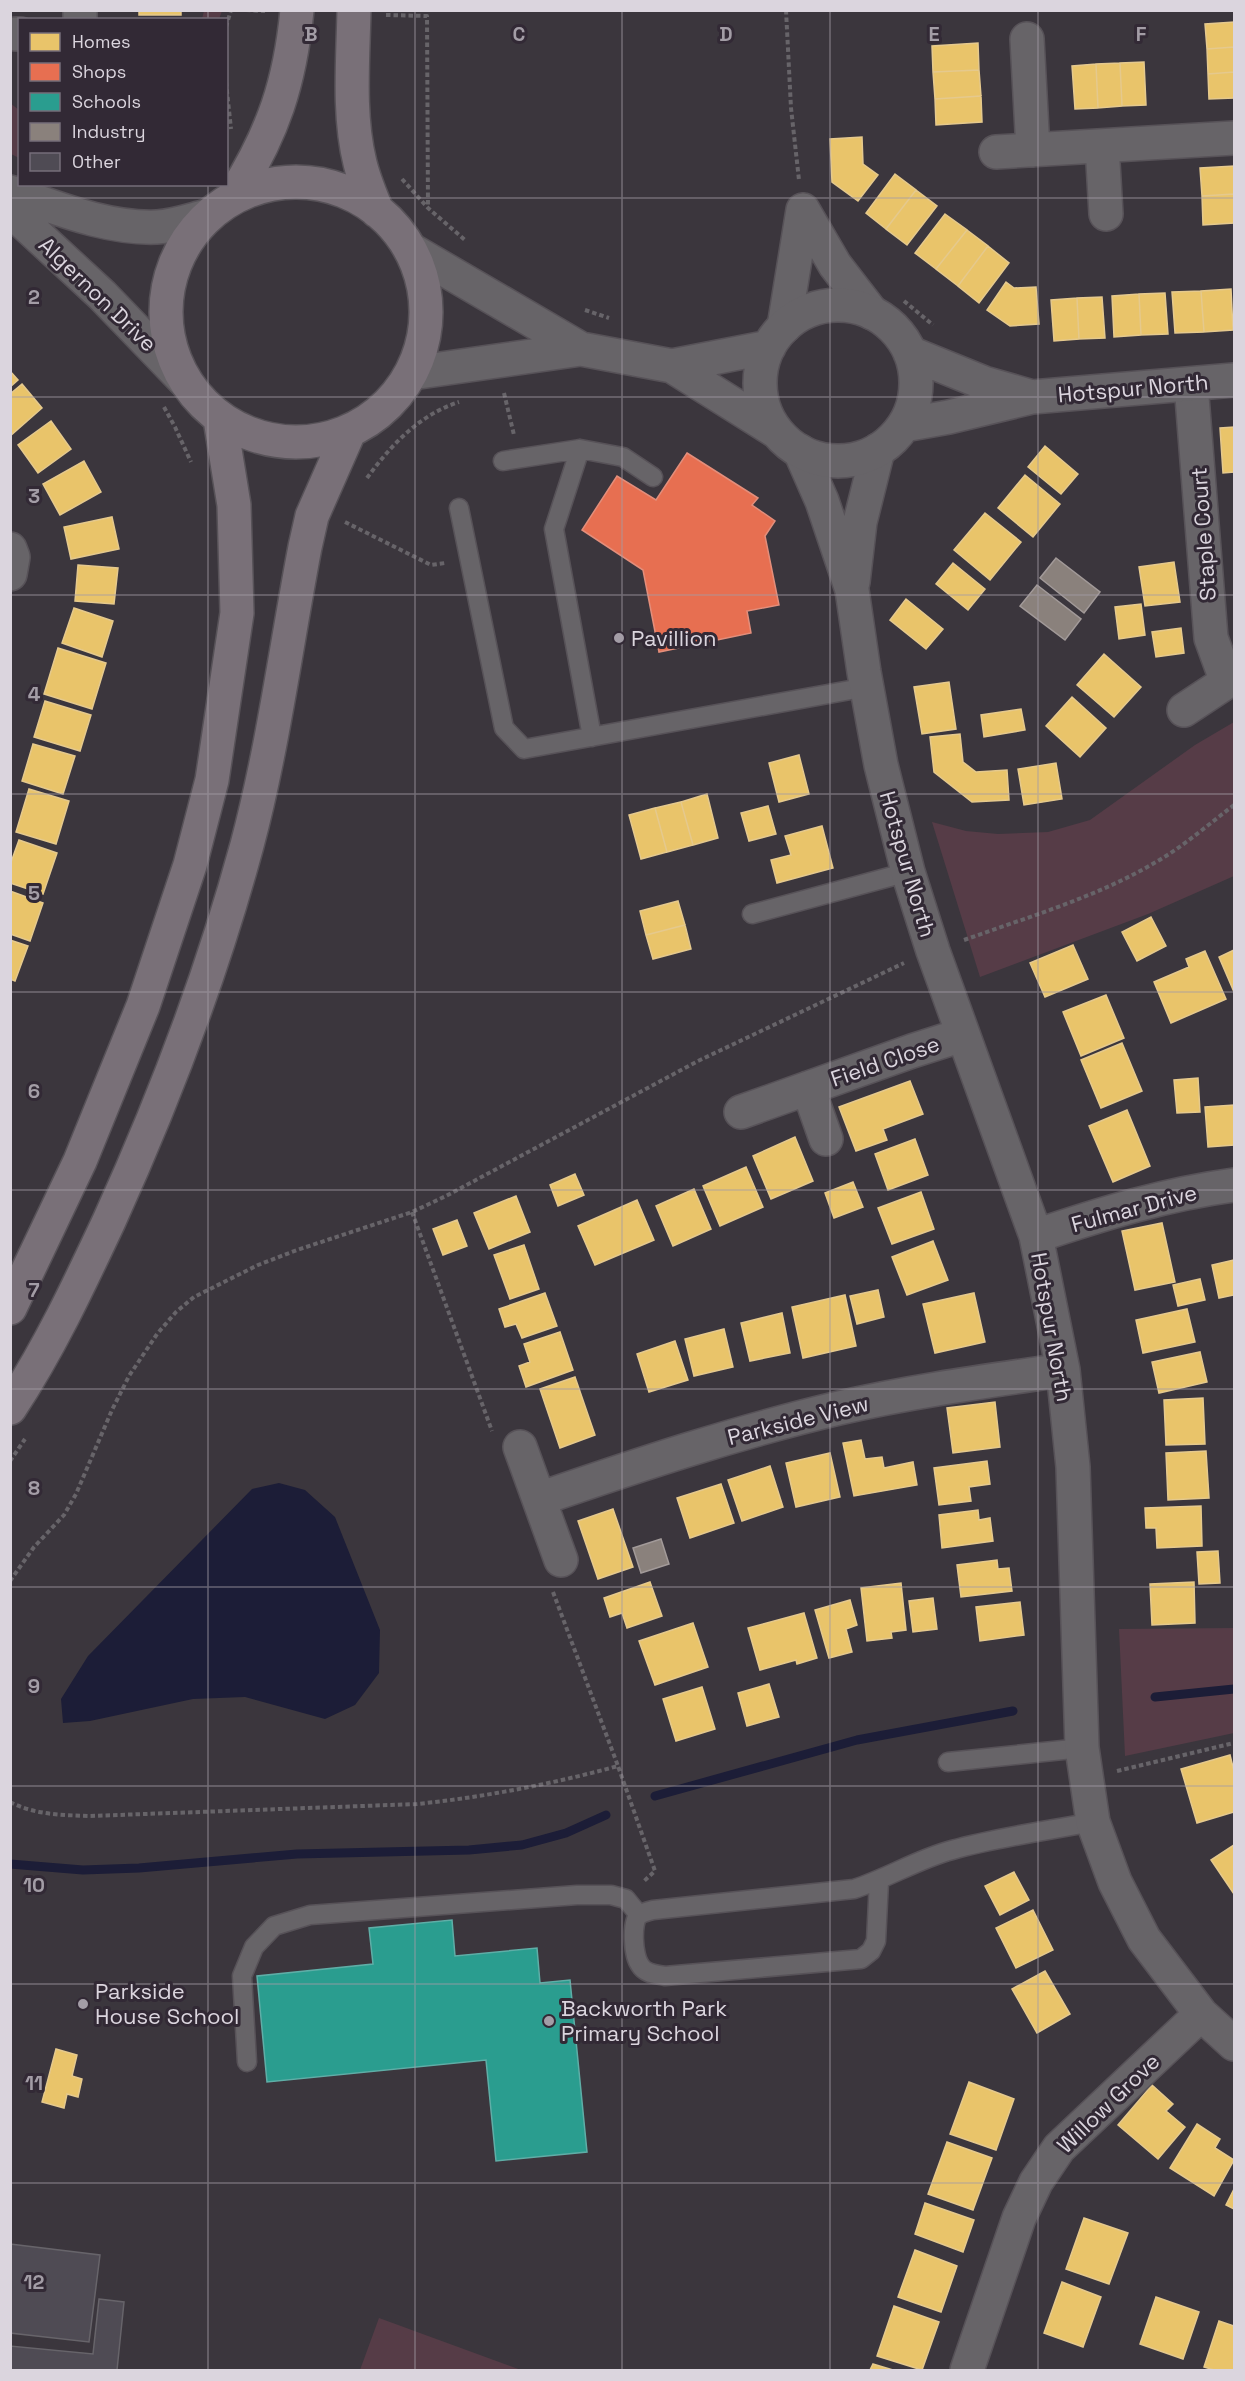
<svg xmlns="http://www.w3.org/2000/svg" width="1245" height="2381" font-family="'Space Grotesk',sans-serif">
	<rect width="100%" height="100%" fill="#3b363d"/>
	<path fill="#563c47" d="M204,11V10L222,11L219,19H202Z
		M10,103L19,110V158L11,154Z
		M1234,722V876L1148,914L980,977L932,822L966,831L998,834L1048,832L1090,820L1195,745Z
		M1234,1628V1733L1125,1756L1119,1629Z
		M379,2318L521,2370H360Z"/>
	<path fill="#1c1d37" d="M279,1483L305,1490L335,1517L380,1630L379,1673L355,1705L325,1719L245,1697L193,1699L90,1721L63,1723L61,1699L88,1656L252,1489Z"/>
	<path fill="#e9c46a" stroke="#e5c98d" stroke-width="1.5" d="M139,10H181V15H139Z
		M1234,22V47L1207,49L1205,24Z
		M978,43L979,70L933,72L932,46Z
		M1234,47V72L1208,74L1207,49Z
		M1144,62L1146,105L1122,106L1120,63Z
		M1120,63L1122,106L1098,108L1096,64Z
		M1096,64L1098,108L1075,109L1072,66Z
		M979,70L981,96L935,99L933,72Z
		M1234,72V98L1209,99L1208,74Z
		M981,96L982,122L936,125L935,99Z
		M862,137L863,164L878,175L858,201L832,182L830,139Z
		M1234,166V194L1202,196L1200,168Z
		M895,174L916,190L886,229L866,213Z
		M916,190L937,206L907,245L886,229Z
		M1234,194V223L1203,225L1202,196Z
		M945,214L967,230L936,269L915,253Z
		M967,230L988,246L958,286L936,269Z
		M988,246L1009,263L979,303L958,286Z
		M1006,282L1014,288L1036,287L1039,324L1010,326L987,310Z
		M1231,289L1233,330L1204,332L1201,291Z
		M1201,291L1204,332L1175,333L1172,292Z
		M1165,293L1168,334L1141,335L1139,294Z
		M1139,294L1141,335L1114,337L1112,296Z
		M1102,297L1105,338L1079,339L1077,298Z
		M1077,298L1079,339L1054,341L1051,300Z
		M10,371L18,380L10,387Z
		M22,384L42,408L10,436V394Z
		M51,421L71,449L38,473L18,445Z
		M1234,427V472L1223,473L1220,428Z
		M1045,446L1078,474L1061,494L1028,467Z
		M84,461L101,492L60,515L43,484Z
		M1025,475L1060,504L1033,537L998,508Z
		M985,513L1021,542L990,580L954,550Z
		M112,517L119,549L71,559L64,527Z
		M1174,562L1180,602L1145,606L1139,567Z
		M953,563L985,589L968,610L936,584Z
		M78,565L118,568L114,604L75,601Z
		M906,599L943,629L926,649L890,620Z
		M1141,604L1145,635L1119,639L1115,607Z
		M74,608L113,621L102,657L62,643Z
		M1181,628L1184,653L1156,657L1152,632Z
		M58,648L106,663L92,709L44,694Z
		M1104,654L1141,687L1114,717L1077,685Z
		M949,682L956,729L922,734L914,687Z
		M1072,697L1106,728L1080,757L1046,726Z
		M45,701L91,715L80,751L34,737Z
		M1021,709L1025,730L984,737L981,715Z
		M960,734L963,762L976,772L1007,770L1009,800L972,802L934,772L930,737Z
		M33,744L75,756L63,794L22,781Z
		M799,755L809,794L779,802L769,763Z
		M1056,763L1062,799L1024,805L1018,769Z
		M29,789L69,801L56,844L16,832Z
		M707,794L718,838L693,845L681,802Z
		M681,802L693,845L667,852L655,808Z
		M768,806L776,834L749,841L741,813Z
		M655,808L667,852L641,859L629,815Z
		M822,826L833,868L777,883L771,860L791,855L785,836Z
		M19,840L57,853L43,894L10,883V865Z
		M10,891L43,903L30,941L10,934Z
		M678,901L685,925L646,935L640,911Z
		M1151,917L1166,946L1137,961L1122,932Z
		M685,925L691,949L653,959L646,935Z
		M10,940L28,946L15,981L10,979Z
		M1073,945L1088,979L1045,997L1030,963Z
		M1234,950V992L1219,957Z
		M1205,951L1226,999L1171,1023L1154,982L1189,967L1186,959Z
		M1106,995L1124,1038L1081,1056L1063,1012Z
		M1122,1043L1142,1091L1101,1108L1081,1060Z
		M1198,1078L1200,1112L1177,1113L1174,1080Z
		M910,1081L923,1114L883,1129L887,1140L856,1151L839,1107Z
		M1234,1105V1145L1208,1147L1205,1107Z
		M1127,1110L1150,1166L1113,1182L1089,1126Z
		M795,1137L813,1181L771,1199L753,1156Z
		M915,1139L928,1175L888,1190L875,1154Z
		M746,1167L763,1207L720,1226L703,1186Z
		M575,1174L584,1195L558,1206L550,1185Z
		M853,1182L863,1207L834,1218L825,1193Z
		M694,1189L711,1229L673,1246L656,1206Z
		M921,1192L934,1229L892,1244L878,1208Z
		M516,1196L530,1232L489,1249L474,1213Z
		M637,1200L654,1240L595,1265L578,1226Z
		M457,1220L467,1246L443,1255L433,1229Z
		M1162,1223L1175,1282L1135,1290L1122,1231Z
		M933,1241L948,1280L907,1295L892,1257Z
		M524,1245L539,1289L510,1299L494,1255Z
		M1234,1260V1295L1219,1298L1212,1265Z
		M1200,1279L1205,1300L1178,1306L1173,1285Z
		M878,1290L884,1317L857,1324L850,1296Z
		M545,1293L557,1326L522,1338L516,1324L505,1327L499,1309Z
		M974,1293L985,1342L935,1353L923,1304Z
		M845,1295L856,1346L803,1358L792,1307Z
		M1187,1309L1195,1342L1143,1353L1136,1320Z
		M782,1313L790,1353L750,1361L741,1323Z
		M724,1329L733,1367L694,1376L685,1339Z
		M560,1332L573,1370L526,1387L519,1366L530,1362L524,1344Z
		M675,1341L688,1380L649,1392L637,1354Z
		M1200,1352L1207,1382L1159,1393L1152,1362Z
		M575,1377L595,1435L560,1448L540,1389Z
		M1203,1398L1205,1444L1166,1445L1164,1400Z
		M995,1402L1000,1447L953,1453L947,1408Z
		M861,1440L865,1459L882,1457L884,1468L913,1462L917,1485L854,1496L843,1443Z
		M1206,1451L1209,1498L1168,1500L1166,1453Z
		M830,1453L840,1497L796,1507L786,1463Z
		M987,1461L990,1484L969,1487L971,1501L939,1505L934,1468Z
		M770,1466L783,1507L742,1521L728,1480Z
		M721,1484L734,1523L690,1538L677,1498Z
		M1201,1506L1202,1546L1157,1548L1156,1528H1146L1145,1508Z
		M613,1509L633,1567L598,1579L578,1521Z
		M978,1510L979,1520L990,1518L993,1541L942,1548L939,1515Z
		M1218,1551L1220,1583L1199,1584L1197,1552Z
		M997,1560L998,1569L1009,1568L1012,1591L961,1597L957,1565Z
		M650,1582L662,1616L627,1628L622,1613L610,1617L604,1598Z
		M1194,1582L1195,1623L1152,1625L1150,1584Z
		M901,1583L906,1630L891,1632L892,1638L867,1641L861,1588Z
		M933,1598L937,1629L913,1632L909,1601Z
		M850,1600L857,1625L846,1629L852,1652L829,1658L815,1610Z
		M1020,1602L1024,1635L980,1641L976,1607Z
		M804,1613L817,1658L797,1664L796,1660L760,1670L748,1628Z
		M693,1623L708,1667L655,1685L639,1641Z
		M769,1684L779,1717L747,1726L738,1693Z
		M702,1687L715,1729L676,1741L663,1699Z
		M1230,1755L1234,1771V1812L1197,1823L1181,1769Z
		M1234,1845V1894L1211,1860Z
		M1014,1872L1029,1900L1000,1915L985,1886Z
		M1033,1910L1053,1950L1016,1968L996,1928Z
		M1045,1971L1070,2014L1037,2033L1012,1989Z
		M56,2049L77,2055L72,2076L82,2079L78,2097L67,2094L64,2108L42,2102Z
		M969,2082L1014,2099L996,2150L950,2134Z
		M1152,2085L1173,2104L1166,2111L1185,2127L1158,2159L1118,2125Z
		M1197,2124L1220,2139L1215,2148L1234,2160L1214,2196L1170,2168Z
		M947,2142L992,2158L973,2210L928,2194Z
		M1234,2189V2209L1226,2205Z
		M925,2203L974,2220L963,2252L915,2234Z
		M1084,2218L1128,2233L1109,2284L1066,2269Z
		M915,2250L957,2266L941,2312L898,2297Z
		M1062,2282L1101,2297L1083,2347L1044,2333Z
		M1156,2297L1199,2312L1183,2359L1140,2344Z
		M894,2306L939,2322L922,2370L877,2356Z
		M1219,2321L1234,2326V2370H1214L1204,2367Z
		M873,2364L893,2370H870Z"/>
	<path fill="#e76f51" stroke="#e38e7b" stroke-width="1.5" d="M687,453L758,498L752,505L775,521L765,536L779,605L747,611L751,633L659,652L643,570L582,530L617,476L656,500Z"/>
	<path fill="#2a9d8f" stroke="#5faea7" stroke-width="1.5" d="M452,1920L455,1956L537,1948L540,1983L570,1980L587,2152L496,2161L486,2060L267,2082L257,1976L373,1964L369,1928Z"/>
	<path fill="#8a817c" stroke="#a29a99" stroke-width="1.5" d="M1056,558L1100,592L1084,613L1040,578Z
		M1037,585L1081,619L1065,640L1020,606Z
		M661,1539L669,1564L641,1573L633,1548Z"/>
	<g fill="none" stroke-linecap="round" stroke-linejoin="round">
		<path stroke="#1c1d37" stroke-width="9" d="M1155,1697L1234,1689
			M655,1796L857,1740L1013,1711
			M10,1864L83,1870L139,1868L297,1854L469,1850L522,1845L566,1833L606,1815"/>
	</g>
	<path fill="#4f4b54" stroke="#67646a" stroke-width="1.5" d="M10,2244L100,2255L89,2342L10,2333Z
		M99,2299L124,2302L117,2370H10V2346L93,2354Z"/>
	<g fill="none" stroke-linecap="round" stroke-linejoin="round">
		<defs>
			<path id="lane" d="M580,449L554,529L592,737
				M503,461L580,449L623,457L653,477
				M459,508L504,728L524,749L867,687
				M752,914L908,872
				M948,1762L1082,1748
				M879,1881L876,1941L871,1951L861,1959L665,1976C656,1974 645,1974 640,1965C633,1956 631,1922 639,1915C642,1913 649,1911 653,1910L854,1889C888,1878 918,1859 952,1850C998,1837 1046,1831 1093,1822
				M247,2062L242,1976L254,1947L274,1926L310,1915L577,1895H611L626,1899L639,1915"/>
			<path id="street" d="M80,20V10
				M16,34H20
				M1027,39L1033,150
				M1102,146L1106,214
				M996,152L1234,138
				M10,192C57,208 107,229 157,227C174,226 191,220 207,216
				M10,210L102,295L184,380
				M803,210L835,265L872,313
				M784,327L803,210
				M1191,384L1211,638L1227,682
				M800,451L822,501L852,590L864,672L881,765L908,872L933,951L1036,1236L1063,1370L1073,1467L1082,1748L1093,1822L1115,1882L1144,1939L1201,2014L1234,2044
				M10,549L13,557L10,574
				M853,582L860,522L878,450
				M1184,710L1234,677
				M808,1088L826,1139
				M741,1112L912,1051L962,1035
				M1036,1236C1101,1214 1166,1194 1234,1185
				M520,1447L561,1560
				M539,1499C638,1465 737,1432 839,1408C913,1391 988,1381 1063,1370
				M967,2370L1019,2218L1036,2182L1059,2148L1201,2014"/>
			<path id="secondary" d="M413,251L581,349
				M760 383a78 78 0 1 1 156 0a78 78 0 1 1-156 0Z
				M910,353L984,383L1029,396
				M672,366L777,432
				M412,373L581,349L672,366L769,347
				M904,425L949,417L1032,397L1234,380"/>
			<path id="primary" d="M354,10C353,60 348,115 360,163C364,180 371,196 377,211
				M166 312a130 130 0 1 1 260 0a130 130 0 1 1-260 0Z
				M234,195C273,133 290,83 297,10
				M10,1308L80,1161L143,1006L190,865L212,780L237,613L234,505L220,419
				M10,1408C49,1349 79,1285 109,1221C164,1100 212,974 247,845C273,748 286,646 305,547L312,516L349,432"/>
		</defs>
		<use href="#lane" stroke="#575258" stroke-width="21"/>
		<use href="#street" stroke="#575258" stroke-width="36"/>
		<use href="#secondary" stroke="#575258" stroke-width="36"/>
		<use href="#primary" stroke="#575258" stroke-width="36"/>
		<path stroke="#676469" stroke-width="4" stroke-dasharray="4.5 3" stroke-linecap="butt" d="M246,10L265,11
			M786,10L791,108L799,180
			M386,15L427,16L428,208
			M226,27L231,10
			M226,82L231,129
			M402,179L428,208L465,240
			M904,301L933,325
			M585,310L609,318
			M504,393L514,435
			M164,407L175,427L191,462
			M367,478C391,445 419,415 459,402
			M345,522L431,565L445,563
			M964,940C1028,917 1097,897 1156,862C1184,846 1209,824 1234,805
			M412,1212L492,1431
			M10,1461L25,1439
			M10,1581L34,1547L64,1515L76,1494L112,1410L129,1376L157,1334L176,1312L194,1297L258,1265L297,1250L412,1212L446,1196L698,1061L904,963
			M553,1592L618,1766
			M1117,1771L1234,1743
			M10,1802C35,1815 62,1815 90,1816L417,1804C485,1797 552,1784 618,1766L655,1871L643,1882"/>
		<use href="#lane" stroke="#676468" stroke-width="18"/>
		<use href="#street" stroke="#676468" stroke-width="33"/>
		<use href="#secondary" stroke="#676468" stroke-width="33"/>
		<use href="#primary" stroke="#797078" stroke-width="33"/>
	</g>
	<path fill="none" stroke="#a39da6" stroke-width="1.5" stroke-opacity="0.55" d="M208,10V20M415,10V2370M622,10V2370M830,10V2370M1038,10V2370M208,184V2370M10,198H1234M10,397H1234M10,595H1234M10,794H1234M10,992H1234M10,1190H1234M10,1389H1234M10,1587H1234M10,1786H1234M10,1984H1234M10,2183H1234"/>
	<g fill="#a39da6" stroke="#322935" stroke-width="2">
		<circle cx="619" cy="638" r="6"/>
		<circle cx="83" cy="2004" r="6"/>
		<circle cx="549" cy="2021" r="6"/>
	</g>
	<g text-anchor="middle" stroke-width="6" stroke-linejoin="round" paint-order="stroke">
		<g font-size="22" fill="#dbd5de" stroke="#322935">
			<text transform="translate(98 294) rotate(44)" y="8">Algernon Drive</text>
			<text transform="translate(1133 388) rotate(-5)" y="8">Hotspur North</text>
			<text transform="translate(1203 534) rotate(-94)" y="8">Staple Court</text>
			<text transform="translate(908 864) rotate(74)" y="8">Hotspur North</text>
			<text transform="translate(885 1061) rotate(-19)" y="8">Field Close</text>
			<text transform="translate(1134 1208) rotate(-15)" y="8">Fulmar Drive</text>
			<text transform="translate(1052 1327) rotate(80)" y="8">Hotspur North</text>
			<text transform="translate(798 1420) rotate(-14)" y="8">Parkside View</text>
			<text transform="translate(1108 2103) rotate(-44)" y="8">Willow Grove</text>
		</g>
		<g font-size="22" fill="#dbd5de" stroke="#322935" text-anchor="start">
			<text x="631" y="646">Pavillion</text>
			<text x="95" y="1999">Parkside<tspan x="95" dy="25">House School</tspan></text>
			<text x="561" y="2016">Backworth Park<tspan x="561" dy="25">Primary School</tspan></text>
		</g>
	</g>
	<g font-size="20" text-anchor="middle" font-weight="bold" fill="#a39da6" stroke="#322935" stroke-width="6" stroke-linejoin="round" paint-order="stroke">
		<text x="311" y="41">B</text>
		<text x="519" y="41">C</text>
		<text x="726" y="41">D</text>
		<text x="934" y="41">E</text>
		<text x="1141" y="41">F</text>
		<text x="34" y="304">2</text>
		<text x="34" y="503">3</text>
		<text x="34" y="701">4</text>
		<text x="34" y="900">5</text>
		<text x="34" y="1098">6</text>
		<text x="34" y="1297">7</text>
		<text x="34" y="1495">8</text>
		<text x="34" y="1693">9</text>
		<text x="34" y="1892">10</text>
		<text x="34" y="2090">11</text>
		<text x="34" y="2289">12</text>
	</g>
	<rect width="1245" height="2381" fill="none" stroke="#dbd5de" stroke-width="24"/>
	<rect x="18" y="18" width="210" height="168" fill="#322935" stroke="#766e79" stroke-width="1.5"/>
	<rect x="30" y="33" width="30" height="18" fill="#e9c46a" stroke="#766e79" stroke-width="1.5"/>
	<text x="72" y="48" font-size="18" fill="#dbd5de">Homes</text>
	<rect x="30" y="63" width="30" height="18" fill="#e76f51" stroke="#766e79" stroke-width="1.5"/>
	<text x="72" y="78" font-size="18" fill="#dbd5de">Shops</text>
	<rect x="30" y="93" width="30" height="18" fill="#2a9d8f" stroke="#766e79" stroke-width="1.5"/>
	<text x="72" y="108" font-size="18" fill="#dbd5de">Schools</text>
	<rect x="30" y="123" width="30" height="18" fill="#8a817c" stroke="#766e79" stroke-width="1.5"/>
	<text x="72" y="138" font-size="18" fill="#dbd5de">Industry</text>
	<rect x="30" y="153" width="30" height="18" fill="#4f4b54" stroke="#766e79" stroke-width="1.5"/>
	<text x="72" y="168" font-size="18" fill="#dbd5de">Other</text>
</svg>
